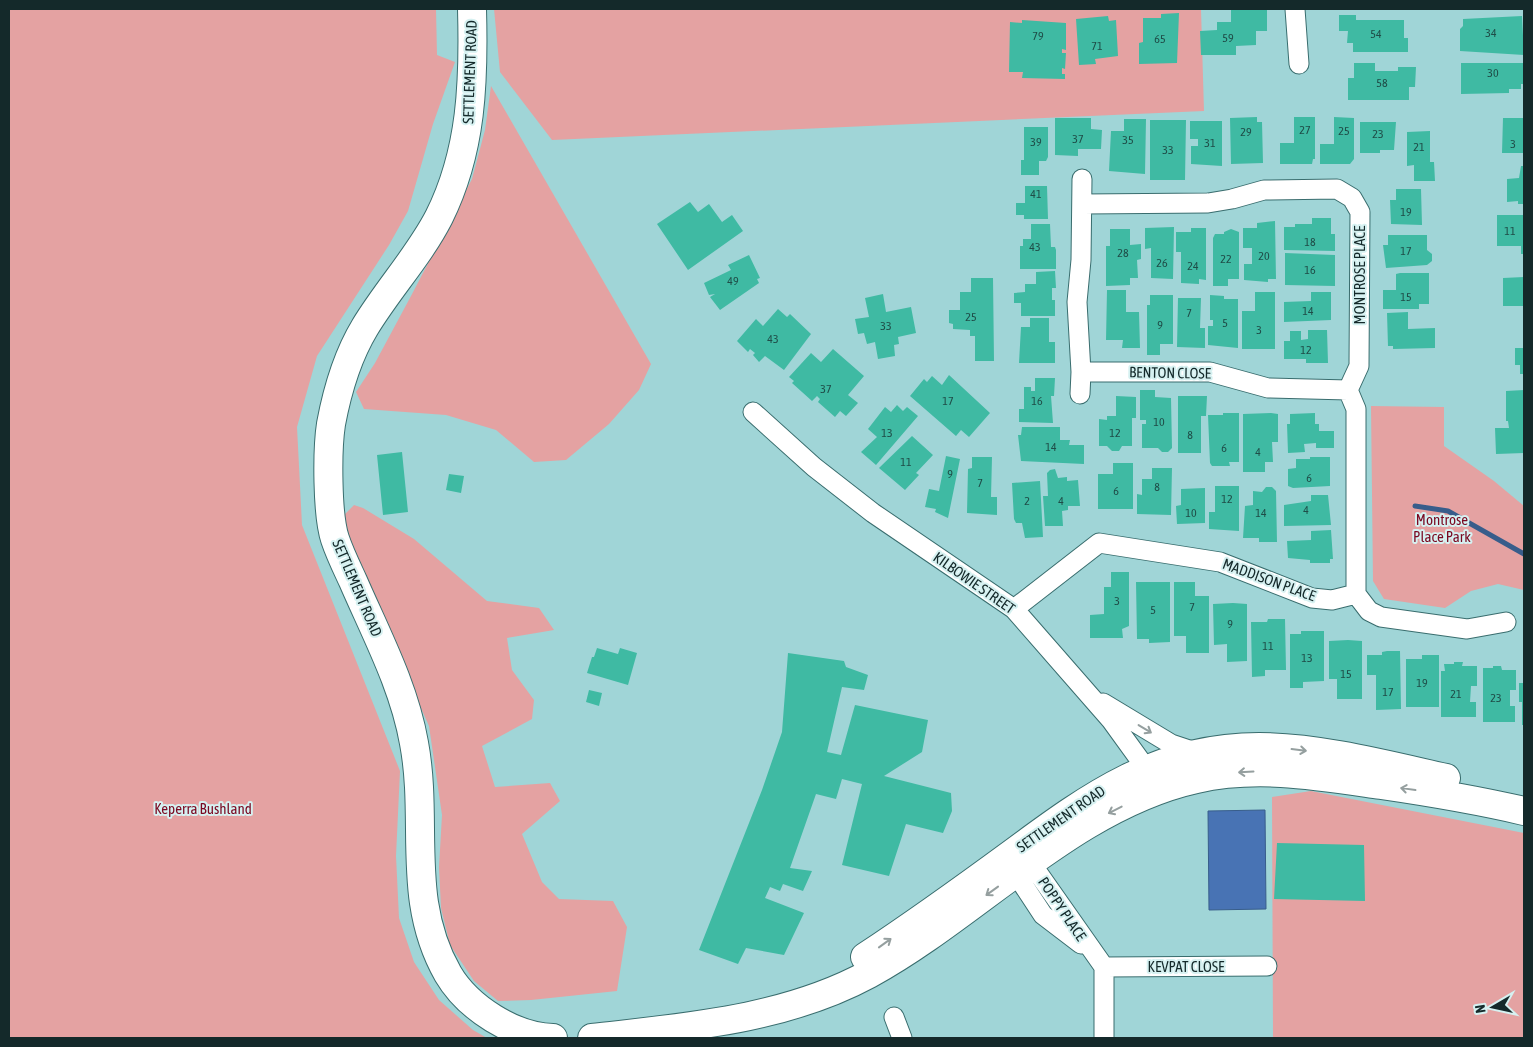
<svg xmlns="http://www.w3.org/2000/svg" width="1533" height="1047" font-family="'Asap Condensed',sans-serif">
	<rect width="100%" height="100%" fill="#a0d5d7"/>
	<path fill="#e4a2a2" d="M9,9H436L437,55L455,62L433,124L408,211L389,245L317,356L297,427L302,525L400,771L396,856L399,918L414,962L439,1000L473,1030L487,1038H9Z
		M494,9H1201L1204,111L552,140L500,72Z
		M491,86L651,364L639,390L609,424L566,460L534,462L496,430L446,415L364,409L356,392L375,363L411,296L472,179L485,130Z
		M1371,406L1444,407V446L1494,481L1524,506V590L1498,584L1471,591L1445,608L1384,599L1373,581Z
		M354,505L363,508L414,539L487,601L539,608L554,630L507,638L512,670L534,700L532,719L482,746L495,787L550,783L560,801L522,834L542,882L559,899L613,901L627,927L617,991L531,1000L498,1001L474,981L450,945L441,908L439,867L442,815L429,726L369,592L340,519Z
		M1311,791L1524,833V1038H1273L1272,797Z"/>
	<path fill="#4873b4" stroke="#385d8b" d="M1265,810L1266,909L1209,910L1208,811Z"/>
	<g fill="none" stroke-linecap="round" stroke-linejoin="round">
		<path stroke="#385d8b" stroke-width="5" d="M1415,506L1448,511L1524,554"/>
	</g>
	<path fill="#3fbaa3" d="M1231,10H1267V31H1256V45L1236,46V55H1201L1200,31L1217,30V22H1231Z
		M1179,13L1177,63L1139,64V43L1143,42V18H1161V14Z
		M1339,15H1356V20H1404V38H1408V52H1353V43H1347L1348,31H1339Z
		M1108,16L1109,21L1116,20L1118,56L1095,59L1096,64L1079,65L1076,19Z
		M1522,16L1524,55L1460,51V29L1463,26V19Z
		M1022,20L1066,23V50L1062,49V53H1066L1065,69L1062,68V74H1065V79L1022,78L1023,72H1009L1010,22L1022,23Z
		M1354,63H1375V71H1398V67H1416L1415,87H1409V100H1348V78H1354Z
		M1461,63H1524V84H1521V89H1509V93L1461,94Z
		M1257,117V122H1262L1263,163L1231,164L1230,118Z
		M1294,117H1315V159H1313L1312,164H1280V143H1294Z
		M1334,117L1354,118V159L1350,164H1320V144H1334Z
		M1055,118H1091V129L1102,130L1101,149H1078V156L1055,155Z
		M1503,118H1524V153H1502Z
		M1124,119H1146L1145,174L1109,171L1111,131H1124Z
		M1150,120H1186L1185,180H1150Z
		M1190,121H1222V166L1191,164V146H1198V139H1190Z
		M1360,122H1396L1394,150H1380V153H1360Z
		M1024,127H1048V157L1046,161H1039V175H1021V160H1024Z
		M1430,131V162H1434L1435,181H1414V165L1407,166V132Z
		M1521,166H1524V204H1518V201L1507,202V179L1519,178Z
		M1025,186H1047L1048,219H1024V215H1016V203H1025Z
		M1396,189H1421L1422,225L1391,224L1390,200H1396Z
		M690,202L698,212L709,204L722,222L732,215L743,231L688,270L657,224Z
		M1497,215H1524V254H1521V246H1497Z
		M1312,218H1331V234H1335V251L1284,250V227H1295V224H1312Z
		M1275,221L1276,279H1268V282L1244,280V264H1252V248H1243V228H1257V223Z
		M1031,224H1050L1051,247H1055L1056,250V269H1020V246H1023V239H1031Z
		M1174,227L1173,279L1151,278V248L1145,249V228Z
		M1191,228H1206V280L1199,279V284L1181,283V252H1176V232H1191Z
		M1110,229H1130V245L1141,244V259L1137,260L1138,278H1130V285L1106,286V246H1110Z
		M1231,229L1239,232V279H1228V286H1213V238L1215,234H1224V232Z
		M1388,235H1427V250L1432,254V261L1427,265L1386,268L1383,245H1388Z
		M1285,253L1335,255V286L1285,285Z
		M749,255L760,278L757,279L759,283L720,310L710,297L715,294L709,295L704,283L731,270L728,265Z
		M1055,271L1056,288H1052V300H1055V316H1021V303H1014V293L1025,292V284H1036V272Z
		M1400,273H1429V304H1419V309H1383V290H1396V274Z
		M1524,277V306H1503V278Z
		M971,278H993L994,361H975V336H970V330L953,329V324L949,323V310H960V292H971Z
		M1107,290H1126V312H1139L1140,348H1122L1123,340H1106Z
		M1255,292H1275V349H1242V311H1255Z
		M1311,292H1331V320L1284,322V302L1311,301Z
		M883,294L886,312L911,307L916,333L898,337L899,344L894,345L895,356L878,359L875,342L867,344L864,333L858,334L855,319L869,317L865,298Z
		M1150,295H1173V344H1160V355H1147V305H1150Z
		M1210,295L1224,296V299H1238V348L1208,345V326H1213V320H1210Z
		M1178,298H1201L1200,328H1205V348L1177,347Z
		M778,309L787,317L790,314L811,334L784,370L765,356L759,362L753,355L755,353L750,349L748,352L737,341L756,319L763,326Z
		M1408,312V329L1435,328V348L1393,349V346H1388L1387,313Z
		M1030,318H1049V342H1055V363H1019L1021,327H1030Z
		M1308,330H1327L1328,363H1306V359H1284V341H1290V331H1301V340L1308,339Z
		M1515,348H1524V374H1520V365H1515Z
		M833,349L864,376L848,395L858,403L846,416L840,411L835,417L818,402L820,399L817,396L812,401L792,383L794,381L789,377L811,353L821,362Z
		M949,375L990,413L969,437L961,430L956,436L910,396L924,379L927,382L932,376L942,385Z
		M1035,378H1055L1054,396H1051L1053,423L1019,422V409H1024V387H1031V391H1035Z
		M1140,390H1155V397L1171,398L1172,448L1168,452H1162L1158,448H1142V424H1146V420H1140Z
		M1524,390V453L1496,454L1495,428H1509L1508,421H1506V391Z
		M1116,396L1136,397V418H1132V446H1122L1119,451H1112L1107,446H1099V419L1107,420V416H1116Z
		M1178,396H1207L1206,416H1201V453H1178Z
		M897,405L903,411L907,407L918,416L876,465L861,452L877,437L868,429L885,407L891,412Z
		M1223,413H1239V462H1229L1230,466H1212L1210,463L1208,415H1223Z
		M1271,413L1278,414V442H1272L1273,462H1265V472H1243V414Z
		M1315,413V424H1319V431H1334V448H1316V443L1304,444L1305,452L1288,453L1287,424H1290V414Z
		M1022,427H1060V440H1070L1069,445H1084V464L1021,461L1018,435H1021Z
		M912,436L933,455L916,473L919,475L905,490L879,468Z
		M402,452L408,512L383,515L377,455Z
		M946,456L960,459L948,518L935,512L936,509L925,507L929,489L939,491Z
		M972,457H992L991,497H997V515L967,513L968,469L972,468Z
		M1310,457H1330V486L1293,488L1288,486V469L1296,468V459H1310Z
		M1113,463H1133V509H1098V474H1113Z
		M1152,468H1172L1171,515L1137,514V494L1142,495V479H1152Z
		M1055,469L1058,478L1067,477V481L1078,480L1080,506H1068V510L1062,511L1063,526H1045L1043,496H1048L1047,473L1050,470Z
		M449,474L464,476L461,493L446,490Z
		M1040,481L1043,537L1025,538L1022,523H1016L1014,519L1012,483Z
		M1215,486H1239V531L1209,529V512H1215Z
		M1266,487H1272L1276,491L1277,542H1259V538H1243L1245,506L1253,505V491L1262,492Z
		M1205,488V523L1177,524L1176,506L1181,505V489Z
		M1311,495H1328L1331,525L1284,526V505L1311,501Z
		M1331,530L1333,559H1330V563H1310V560L1288,558L1287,541L1311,540V531Z
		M1111,572H1129V626L1122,629L1123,638H1090V615L1104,614V587H1111Z
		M1136,582H1170V642L1149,643V639H1137Z
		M1174,582H1195V596H1209V653H1186V636H1174Z
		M1233,603L1247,604V661L1227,662V644L1214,645L1213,604Z
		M1268,619H1285L1286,670H1265V676L1252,677L1251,622H1267Z
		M1301,631H1324V681L1303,682V688H1290V634H1301Z
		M1348,640L1362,641V699H1337V679H1329V641Z
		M597,648L618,654L620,648L637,653L628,685L587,673L592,657H594Z
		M1387,651H1400L1401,709L1376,710V675H1367V655H1382V652Z
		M788,653L844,661L846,667L868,675L864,690L842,687L827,752L841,755L855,705L928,720L922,752L884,776L951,793L952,811L943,833L906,824L889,876L842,865L862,784L842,779L836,799L816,794L790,868L812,871L803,891L783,884L780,891L770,887L765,898L804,913L784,955L746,948L738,964L699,950L762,790L782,732Z
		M1422,655H1439V707H1406V659H1422Z
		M1454,662H1463L1462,666H1477V686H1471L1470,702H1476V717H1441V671H1445L1444,664H1454Z
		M1493,666H1501L1502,670H1516V690H1510V706H1515V722H1483V668H1493Z
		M1519,683H1524V725H1522V702H1519Z
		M589,690L602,693L599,706L586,702Z
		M1277,843L1364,845L1365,901L1274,899Z"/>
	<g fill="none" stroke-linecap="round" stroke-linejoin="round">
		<defs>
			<path id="minor" d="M1295,9L1299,64
				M1083,204L1208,203L1232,199L1264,190L1337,189L1352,198L1360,212L1359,366L1348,390L1356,409V594
				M1081,372H1210L1268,388L1348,390
				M1080,394L1081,372L1077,302L1081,260L1082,179
				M753,412L814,467L873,513L1014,609L1111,720L1153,778
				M1014,609L1099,543L1220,562L1312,598L1332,600L1356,594L1369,611L1381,617L1467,629L1506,622
				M1103,703L1171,744L1198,753
				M1031,863L1104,967V1038
				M1016,874L1043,915L1081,944
				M1104,967L1267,966
				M894,1017L902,1038"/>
			<path id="primary" d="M472,9C474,81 472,151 439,217C419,256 388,289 365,327C348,355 337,392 331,424C327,450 327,515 335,539C340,554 347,568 353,581C376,634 404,686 414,743C429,823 405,899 448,974C468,1008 514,1037 553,1038
				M865,957C915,924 965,888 1014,852C1091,795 1158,747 1259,747C1319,747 1388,765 1446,778
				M592,1038C686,1027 784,1020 869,974C977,915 1074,806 1196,779C1258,765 1319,776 1381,785C1429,792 1477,800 1524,811"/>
		</defs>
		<use href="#minor" stroke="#396d6e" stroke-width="21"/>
		<use href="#primary" stroke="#396d6e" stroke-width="30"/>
		<use href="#minor" stroke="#fff" stroke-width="19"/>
		<use href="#primary" stroke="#fff" stroke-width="28"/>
	</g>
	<defs><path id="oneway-shaft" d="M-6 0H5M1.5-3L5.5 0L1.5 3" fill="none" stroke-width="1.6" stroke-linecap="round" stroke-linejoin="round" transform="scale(1.25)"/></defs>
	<g stroke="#959f9f">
		<use href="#oneway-shaft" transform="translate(1145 729) rotate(31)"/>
		<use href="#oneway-shaft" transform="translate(1299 750) rotate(7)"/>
		<use href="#oneway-shaft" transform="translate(1246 772) rotate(177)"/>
		<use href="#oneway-shaft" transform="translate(1408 789) rotate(-172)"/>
		<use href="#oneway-shaft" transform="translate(1115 810) rotate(153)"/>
		<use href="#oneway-shaft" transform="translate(992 891) rotate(144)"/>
		<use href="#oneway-shaft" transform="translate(885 943) rotate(-36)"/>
	</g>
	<g text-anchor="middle" stroke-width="4" stroke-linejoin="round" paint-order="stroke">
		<g font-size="12" fill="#1f4d48">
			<text x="1491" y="37">34</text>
			<text x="1376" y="38">54</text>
			<text x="1038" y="40">79</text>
			<text x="1228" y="42">59</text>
			<text x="1160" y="43">65</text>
			<text x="1097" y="50">71</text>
			<text x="1493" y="77">30</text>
			<text x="1382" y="87">58</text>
			<text x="1305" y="134">27</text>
			<text x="1344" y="135">25</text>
			<text x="1246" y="136">29</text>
			<text x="1378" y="138">23</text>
			<text x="1078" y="143">37</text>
			<text x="1128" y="144">35</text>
			<text x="1036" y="146">39</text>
			<text x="1210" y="147">31</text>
			<text x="1513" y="148">3</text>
			<text x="1419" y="151">21</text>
			<text x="1168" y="154">33</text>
			<text x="1036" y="198">41</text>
			<text x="1406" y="216">19</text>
			<text x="1510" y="235">11</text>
			<text x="1310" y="246">18</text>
			<text x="1035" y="251">43</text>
			<text x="1406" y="255">17</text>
			<text x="1123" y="257">28</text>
			<text x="1264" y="260">20</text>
			<text x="1226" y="263">22</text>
			<text x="1162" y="267">26</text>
			<text x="1193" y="270">24</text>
			<text x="1310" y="274">16</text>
			<text x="733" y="285">49</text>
			<text x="1406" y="301">15</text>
			<text x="1308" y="315">14</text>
			<text x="1189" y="317">7</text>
			<text x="971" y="321">25</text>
			<text x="1225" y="327">5</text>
			<text x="1160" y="329">9</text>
			<text x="886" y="330">33</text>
			<text x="1259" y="334">3</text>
			<text x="773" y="343">43</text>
			<text x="1306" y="354">12</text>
			<text x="826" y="393">37</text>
			<text x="948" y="405">17</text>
			<text x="1037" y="405">16</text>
			<text x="1159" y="426">10</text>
			<text x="887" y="437">13</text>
			<text x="1115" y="437">12</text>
			<text x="1190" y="439">8</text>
			<text x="1051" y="451">14</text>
			<text x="1224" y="452">6</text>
			<text x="1258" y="456">4</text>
			<text x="906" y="466">11</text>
			<text x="950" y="478">9</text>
			<text x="1309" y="482">6</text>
			<text x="980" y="487">7</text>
			<text x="1157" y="491">8</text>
			<text x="1116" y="495">6</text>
			<text x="1227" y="503">12</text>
			<text x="1027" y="505">2</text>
			<text x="1061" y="505">4</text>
			<text x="1306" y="514">4</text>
			<text x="1191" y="517">10</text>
			<text x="1261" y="517">14</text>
			<text x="1117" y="605">3</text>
			<text x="1192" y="611">7</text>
			<text x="1153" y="614">5</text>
			<text x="1230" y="628">9</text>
			<text x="1268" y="650">11</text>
			<text x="1307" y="662">13</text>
			<text x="1346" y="678">15</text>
			<text x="1422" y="687">19</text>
			<text x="1388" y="696">17</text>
			<text x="1456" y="698">21</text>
			<text x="1496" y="702">23</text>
		</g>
		<g font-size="15" fill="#14292a" stroke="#d6f1f1">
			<text transform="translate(470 72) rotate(-88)" y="5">SETTLEMENT ROAD</text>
			<text transform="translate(1360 275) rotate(-90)" y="5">MONTROSE PLACE</text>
			<text transform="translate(1170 373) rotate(1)" y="5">BENTON CLOSE</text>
			<text transform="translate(1269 580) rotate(20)" y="5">MADDISON PLACE</text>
			<text transform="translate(974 583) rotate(35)" y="5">KILBOWIE STREET</text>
			<text transform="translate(357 588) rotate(67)" y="5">SETTLEMENT ROAD</text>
			<text transform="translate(1061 819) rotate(-35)" y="5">SETTLEMENT ROAD</text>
			<text transform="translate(1062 909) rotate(56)" y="5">POPPY PLACE</text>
			<text x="1186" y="972">KEVPAT CLOSE</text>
		</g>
		<g font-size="15" fill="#7a0821" stroke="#d6f1f1">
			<text x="1442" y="525">Montrose<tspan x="1442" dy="17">Place Park</tspan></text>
			<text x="203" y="814">Keperra Bushland</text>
		</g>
	</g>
	<rect width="1533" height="1047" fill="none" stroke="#14292a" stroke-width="20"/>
	<g transform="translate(1493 1007) rotate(261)" stroke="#d6f1f1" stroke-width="4" paint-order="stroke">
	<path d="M0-4L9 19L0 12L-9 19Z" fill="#14292a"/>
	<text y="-8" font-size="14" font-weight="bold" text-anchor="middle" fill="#14292a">N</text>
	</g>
</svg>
